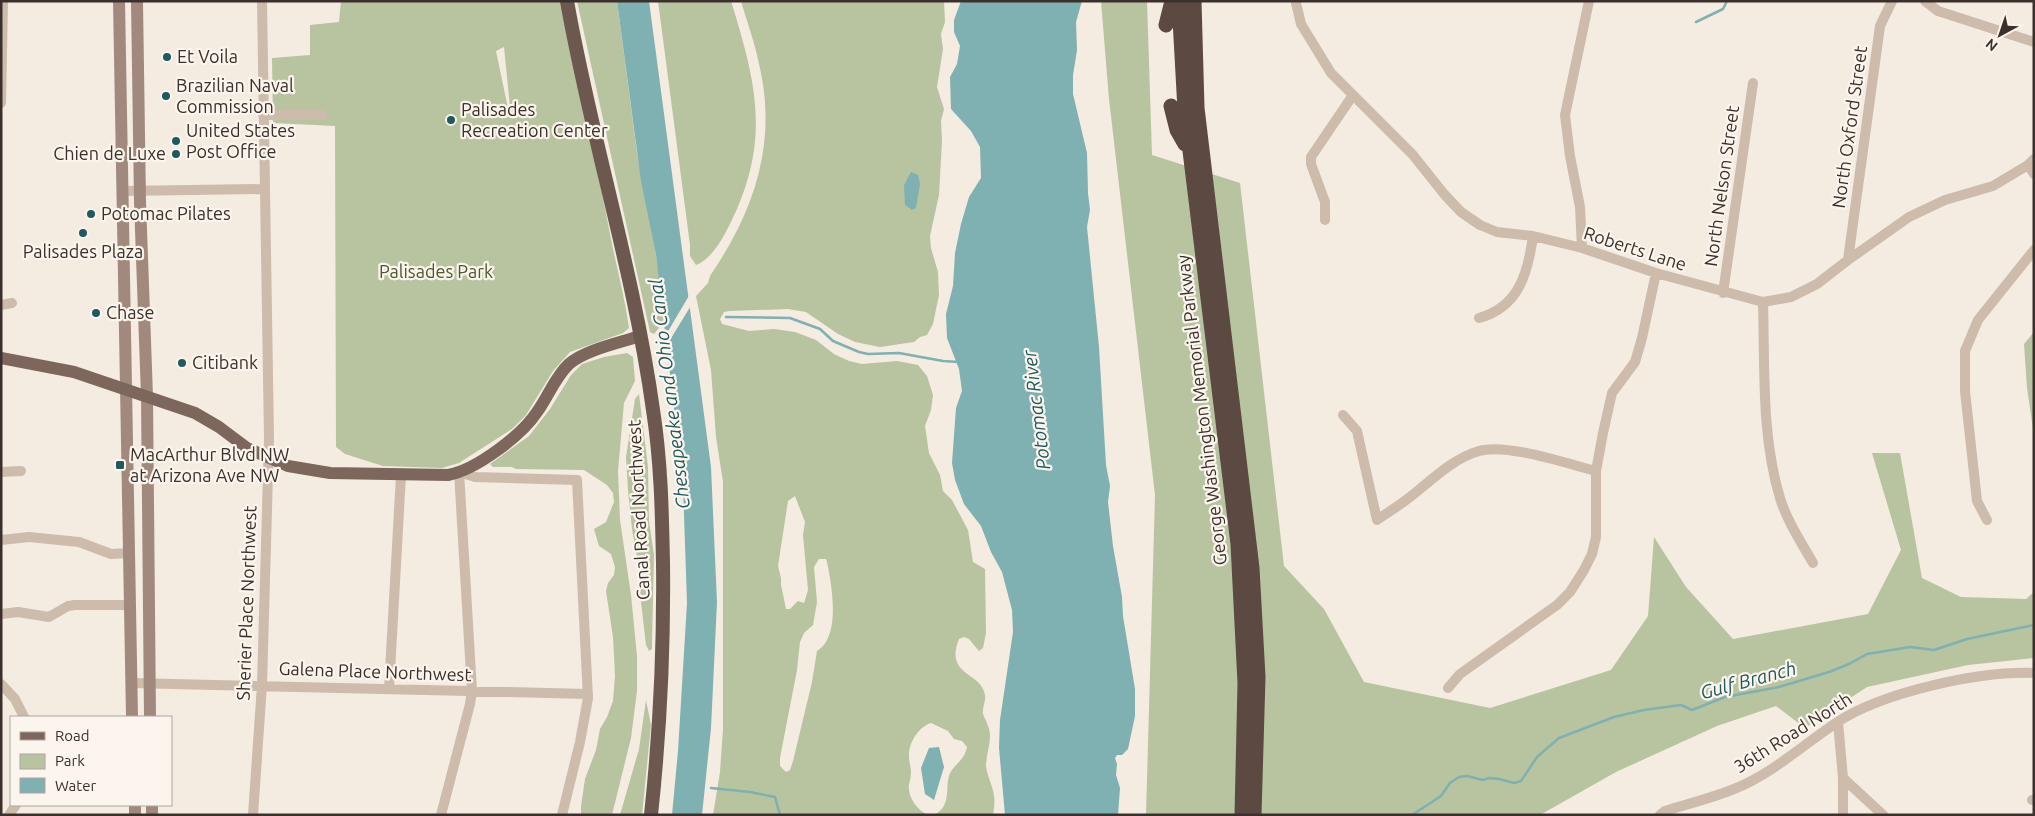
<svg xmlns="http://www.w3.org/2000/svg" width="2035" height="816" font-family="Ubuntu,sans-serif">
	<rect width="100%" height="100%" fill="#f4ebe1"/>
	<path fill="#b8c4a0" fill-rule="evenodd" d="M341,1H561C579,80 596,159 611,239C617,269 625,298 629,328L623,333L570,352L553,371L526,415L512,429L459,463L442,468L383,466L345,454L336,447L335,126L273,123L272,58L310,55V25L339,22ZM504,47L511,117L510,118L496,51Z
		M577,1H617L637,153L656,255L664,314L662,324L654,334L650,332Z
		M658,1H731C757,85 771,141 730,224C723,238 711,260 696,265L690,256V245Z
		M741,1H944L945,22L941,34L943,49L937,87L944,109L941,121L942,141L939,195L930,236L931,248L938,272L939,295L933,324L927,335L920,337L914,342L880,347L855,342L838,334L806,312L788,309L730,311L724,312L720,319L722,324L749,331L774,329L795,332L816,340L834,354L849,361L862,364L897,361L918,365L927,376L933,395L931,410L925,426L929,453L940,475L943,491L952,500L968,530L973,562L985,569L986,633L983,648L979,651L969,639L964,637L959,639C944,676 982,672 985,695C986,701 982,708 983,714C986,722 990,727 990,736C990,746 986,756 986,766C987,776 993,786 994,796C995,802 994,809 993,815H934C955,804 942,783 952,770C958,762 965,758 967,747L962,741L954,739L948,731L931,723C918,727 908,744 909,757C909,762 911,767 911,772C911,777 910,780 909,784C907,796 917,810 928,815H713L720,772L723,729V482L716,437L711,370L696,296L708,283L710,276C754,211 778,143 759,64C755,43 747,22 741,1ZM795,496L805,522L803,535L808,590L804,603L798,601L790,609H786L781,585V578L778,566L788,501ZM819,559H826L827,562C832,586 841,637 817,651L812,682L793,761L790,770L786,772L780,766V758L797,670L800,642L804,633L813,625L817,602L814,567Z
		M1101,1H1147L1152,155L1240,183L1284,566L1324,609L1364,682L1490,708L1611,670L1648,616L1654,537L1686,587L1733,639L1868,614L1901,550L1872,453H1900L1922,578L1961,597L2026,599L2034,592V658L1968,665L1867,687L1805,728L1776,706L1717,726L1616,772L1540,815H1146L1155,495L1109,99Z
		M2034,332V436L2027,388L2024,344Z
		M627,353L633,357L635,381L624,403L618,471L620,520L631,595L637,656V691L631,738L612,815H581V806L585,779L596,750L600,729L607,717L613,701L615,676L613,637L606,591L608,583L614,575L615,567L611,554L599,546L594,529L606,522L614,502L613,493L607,485L584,470L516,469L512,467H493L490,464L529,436L550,409L571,375L582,364L604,357Z
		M639,394L648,467L649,521L654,555L652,642V649L649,651L646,645L639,584V568L632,529L628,490L626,457L635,399Z
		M646,700L651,725L642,815H620L639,749Z"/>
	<path fill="#7fb0b2" d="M617,1H649L711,467L717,602L711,728L702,815H672L678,751L687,603L683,485L656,255L641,181Z
		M961,1H1082L1076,22L1077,50L1073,75V94L1087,153L1088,193L1090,210L1087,227L1099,347L1106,465L1110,486L1108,502L1113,546L1122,597L1123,616L1135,689V716L1128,749L1122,755H1117L1115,758L1117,764L1116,775L1120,788L1118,815H1005L999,748L1000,720L1013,632L1012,610L1002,572L991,552L981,526L964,504L955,480L952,463L956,408L962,391L959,369L947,338L946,314L953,286L955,253L961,224L969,197L981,178L980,147L971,131L951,109L950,77L957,64L960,46L954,32V20Z
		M911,172L918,175L920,184L916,208L912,210L905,205L904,185Z
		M939,747L944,767L934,800L925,794L921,768L929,748Z"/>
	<path fill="#f4ebe1" d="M690,294L692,304L665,348L664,338Z"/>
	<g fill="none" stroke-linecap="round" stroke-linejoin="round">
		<path stroke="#7fb0b2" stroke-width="2.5" d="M1696,22L1723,9L1727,1
			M726,317L790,318L820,329L833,341L859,352L868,354L899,353L943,361L959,362
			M711,788L750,792L775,797L780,815
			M1412,815L1441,796L1450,783L1459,777L1467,776L1483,780L1489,778L1499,779L1514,783L1521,781L1537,757L1559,738L1614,717L1644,710L1681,705L1692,710L1725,697L1779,687L1829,672L1849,664L1867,654L1910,647L1934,650L1967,639L2034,625"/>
		<path stroke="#cdbbac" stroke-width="10" d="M1925,1L1938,11L2034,42
			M1296,3L1301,24L1331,73L1413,155L1444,194L1461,212L1480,225L1497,232L1533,236L1582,248L1656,273L1763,302L1791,297L1817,284L1848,260L1909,217L1945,200L1993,186L2028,165L2034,159
			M1,103L3,1
			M263,115H322
			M2028,165L2034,174
			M123,191L264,189
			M1325,220V202L1311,164V157L1353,95
			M1582,248L1580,207L1570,156L1565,115L1589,1
			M1848,260L1880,26L1892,1
			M1723,293L1753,83
			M1763,302C1765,367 1761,435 1780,498C1787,521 1801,542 1813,563
			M1,305L12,303
			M1479,318C1519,307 1528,273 1533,236
			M1343,415L1357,431L1377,520C1387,513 1397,507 1406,500C1429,483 1451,459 1479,451C1507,443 1568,464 1596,471
			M1,472L21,471
			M1987,520L1977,501L1965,391V351L1978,320L2034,250
			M1,540L29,537L79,542L111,554L130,553
			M1,614L18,612L49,617L68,606L75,605H130
			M132,683L588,694
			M1,684L15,699L24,717
			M1448,688L1460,674L1557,605L1570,592L1584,570L1592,554L1596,537V471L1603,433L1612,393L1635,362L1642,338L1656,273
			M389,689L401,475
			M1838,722L1843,778V815
			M1843,778L1883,815
			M2032,800H2034
			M9,815L16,805
			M253,815L262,685L269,439L262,1
			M441,815L470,704L472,691L459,472L475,477L577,480L588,698L580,742L562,815
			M1660,815L1665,811C1687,804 1712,798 1734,789C1772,774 1803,745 1836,723C1882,692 1979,671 2034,673"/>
		<path stroke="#a18a7d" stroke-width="12" d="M119,1L132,717
			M137,1L140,202L147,396L150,717
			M135,805V815
			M152,805V815"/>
		<path stroke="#7d675c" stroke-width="12" d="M1,358L74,372L195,413L219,427L247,448L288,466L330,473L448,475C476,470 522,435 537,412C548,397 555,377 569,364C585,350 619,343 640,336"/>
		<path stroke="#6c584f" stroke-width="14" d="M567,1C591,138 634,272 653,410C661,461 662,512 663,563C664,647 660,731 651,815"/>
		<path stroke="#5c4a42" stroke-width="15" d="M1179,1L1185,110L1238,544L1245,683L1242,815
			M1194,1L1197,108L1252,568L1258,677L1254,815
			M1166,25L1172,1
			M1171,106L1177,130L1185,144"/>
	</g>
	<g fill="#1f5a5e" stroke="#fbf5ee" stroke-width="2">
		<circle cx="167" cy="57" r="5"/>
		<circle cx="166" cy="96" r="5"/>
		<circle cx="451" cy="120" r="5"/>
		<circle cx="176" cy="141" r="5"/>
		<circle cx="176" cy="154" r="5"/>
		<circle cx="91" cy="214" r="5"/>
		<circle cx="83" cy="233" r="5"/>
		<circle cx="96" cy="313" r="5"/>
		<circle cx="182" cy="363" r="5"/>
		<rect x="115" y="460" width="10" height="10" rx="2.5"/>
	</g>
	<g text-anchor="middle" stroke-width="4.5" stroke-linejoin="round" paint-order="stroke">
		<g font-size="18" fill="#3b302b" stroke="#fbf5ee" text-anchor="start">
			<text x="177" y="63">Et Voila</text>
			<text x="176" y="92">Brazilian Naval<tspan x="176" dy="21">Commission</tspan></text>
			<text x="461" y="116">Palisades<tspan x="461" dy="21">Recreation Center</tspan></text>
			<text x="186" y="137">United States<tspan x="186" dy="21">Post Office</tspan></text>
			<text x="166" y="160" text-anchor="end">Chien de Luxe</text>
			<text x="101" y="220">Potomac Pilates</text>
			<text x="83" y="258" text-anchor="middle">Palisades Plaza</text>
			<text x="106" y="319">Chase</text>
			<text x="192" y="369">Citibank</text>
			<text x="130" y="461">MacArthur Blvd NW<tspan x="130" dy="21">at Arizona Ave NW</tspan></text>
		</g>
		<g font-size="18" fill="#3b302b" stroke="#fbf5ee">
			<text transform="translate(1850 127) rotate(-82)" y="6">North Oxford Street</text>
			<text transform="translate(1722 186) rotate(-82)" y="6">North Nelson Street</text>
			<text transform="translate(1635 249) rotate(18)" y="6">Roberts Lane</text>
			<text transform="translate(1202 410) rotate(-97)" y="6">George Washington Memorial Parkway</text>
			<text transform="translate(639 510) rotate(-93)" y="6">Canal Road Northwest</text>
			<text transform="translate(247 603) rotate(-88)" y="6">Sherier Place Northwest</text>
			<text transform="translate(375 672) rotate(2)" y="6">Galena Place Northwest</text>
			<text transform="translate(1793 733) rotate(-32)" y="6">36th Road North</text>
		</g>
		<g font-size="18" fill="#4a5a2e" stroke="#fbf5ee">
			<text x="436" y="278">Palisades Park</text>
		</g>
		<g font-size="19" font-style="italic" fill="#1f5a5e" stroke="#fbf5ee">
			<text transform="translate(669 394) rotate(-97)" y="7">Chesapeake and Ohio Canal</text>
			<text transform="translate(1036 410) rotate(-97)" y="7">Potomac River</text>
			<text transform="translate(1748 680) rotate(-15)" y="7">Gulf Branch</text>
		</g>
	</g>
	<rect width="2035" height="816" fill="none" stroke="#3b302b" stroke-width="5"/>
	<rect x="10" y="716" width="162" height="90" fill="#fbf5ee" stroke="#aea6a0"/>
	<rect x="20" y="732" width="25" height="8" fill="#7d675c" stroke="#aea6a0"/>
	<text x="55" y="741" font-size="15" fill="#3b302b">Road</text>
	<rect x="20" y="754" width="25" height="15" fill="#b8c4a0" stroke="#aea6a0"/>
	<text x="55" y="766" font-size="15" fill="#3b302b">Park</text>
	<rect x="20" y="778" width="25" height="15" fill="#7fb0b2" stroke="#aea6a0"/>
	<text x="55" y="791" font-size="15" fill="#3b302b">Water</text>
	<g transform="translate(2000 35) rotate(220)" stroke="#fbf5ee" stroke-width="4" paint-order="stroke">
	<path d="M0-4L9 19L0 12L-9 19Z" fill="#3b302b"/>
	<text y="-8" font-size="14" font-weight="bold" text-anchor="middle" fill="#3b302b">N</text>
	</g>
</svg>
